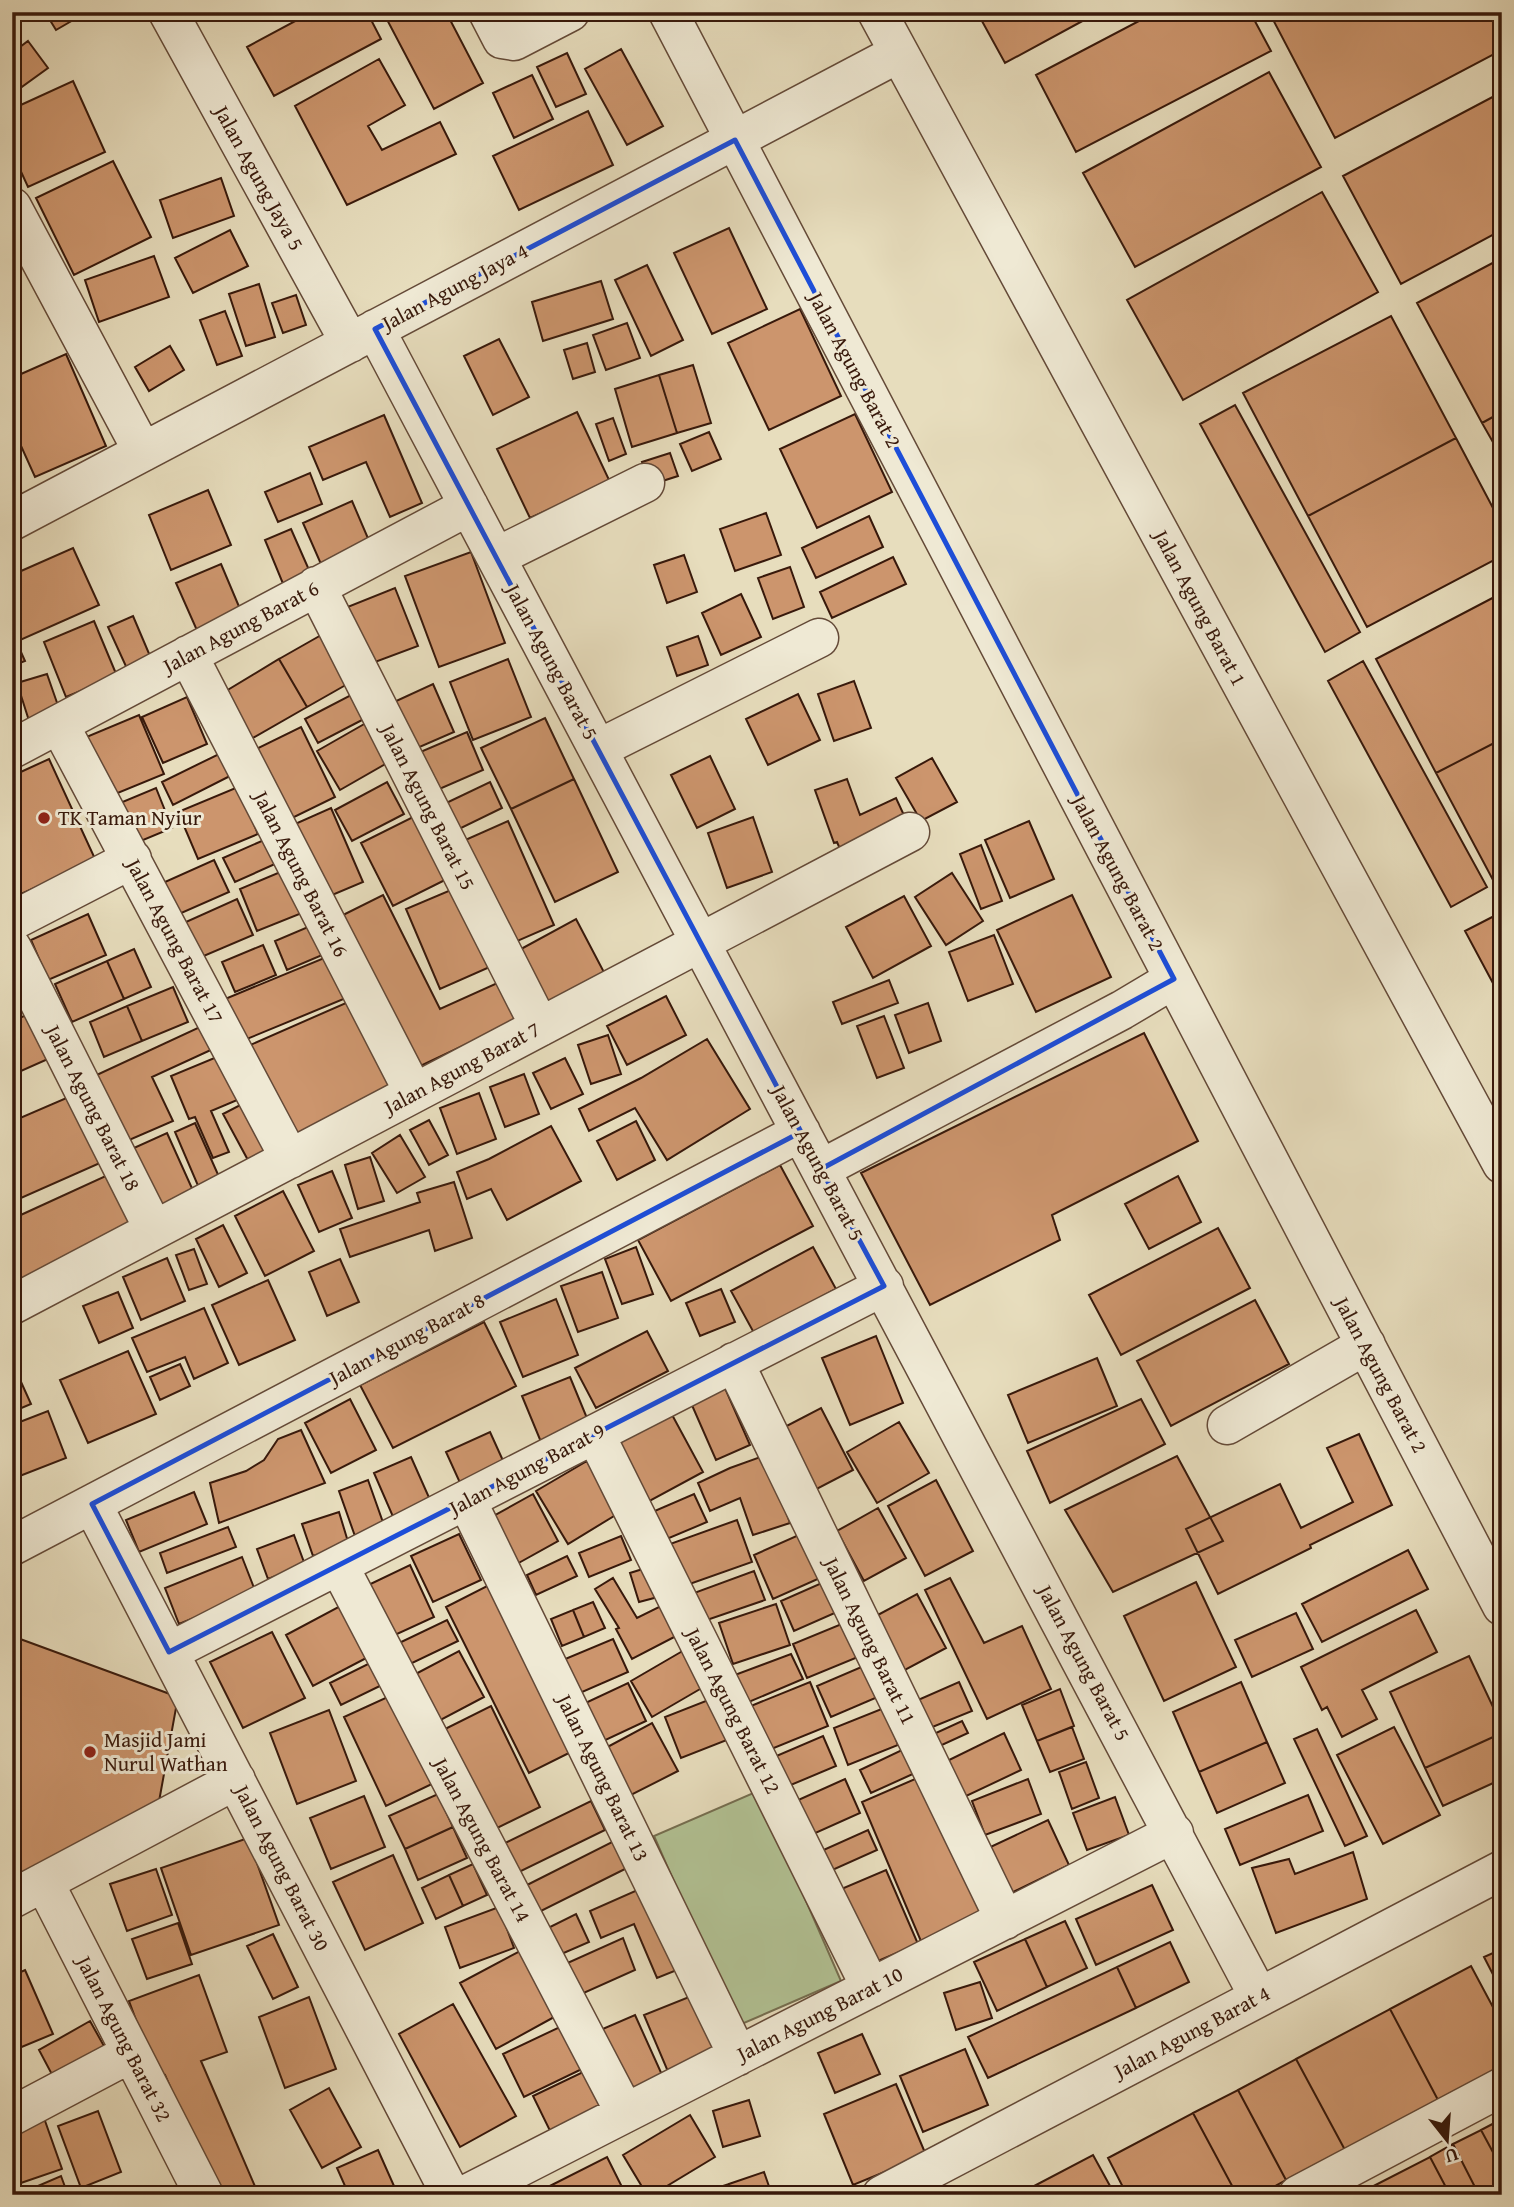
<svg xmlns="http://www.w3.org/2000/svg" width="1514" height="2207" font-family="'Gentium Book Plus',serif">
	<rect width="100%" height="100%" fill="#e7ddbd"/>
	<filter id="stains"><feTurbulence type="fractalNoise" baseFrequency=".00286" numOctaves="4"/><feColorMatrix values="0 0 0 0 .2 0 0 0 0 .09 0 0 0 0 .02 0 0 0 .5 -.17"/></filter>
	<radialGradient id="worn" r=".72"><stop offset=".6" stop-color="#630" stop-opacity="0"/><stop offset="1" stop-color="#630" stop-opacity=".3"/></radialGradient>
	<path fill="#b2c294" stroke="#756e50" stroke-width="2" d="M758,1791L841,1981L737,2026L654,1836Z"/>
	<path fill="#cc956d" stroke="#38190b" stroke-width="2" d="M45,12H87L56,30Z
		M312,12H367L381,39L274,96L247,47Z
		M383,12H446L483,83L434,109Z
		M977,12H1099L1005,63Z
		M1156,12H1250L1271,51L1076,152L1036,75Z
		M1269,12H1502V50L1335,138Z
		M28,41L48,68L12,94V53Z
		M621,49L663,126L627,145L585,69Z
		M567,53L586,94L556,107L537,67Z
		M379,59L405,105L368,126L382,150L440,122L456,154L347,205L295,106Z
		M1269,72L1321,167L1135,267L1083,173Z
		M532,75L553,119L514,138L493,93Z
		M73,81L105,152L28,187L12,152V109Z
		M1502,92V230L1401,284L1343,176Z
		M588,111L613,165L519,210L493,156Z
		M113,161L151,237L74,275L36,198Z
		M221,178L234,216L173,238L160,200Z
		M1322,192L1378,292L1183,400L1127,300Z
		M729,228L767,309L712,334L674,253Z
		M230,230L248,266L193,293L175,258Z
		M154,256L169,297L99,322L85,280Z
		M1502,258V412L1482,423L1417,303Z
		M647,265L683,340L651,356L615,280Z
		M601,281L613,319L543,341L532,302Z
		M259,284L275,337L246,346L229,294Z
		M296,295L306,325L283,333L272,303Z
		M800,309L841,396L769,430L728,343Z
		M225,311L242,356L217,365L200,320Z
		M1391,316L1456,438L1308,516L1243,393Z
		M627,323L640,358L606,370L593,335Z
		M499,339L529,397L493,415L464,356Z
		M587,343L595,372L573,379L564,350Z
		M170,346L184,370L149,391L135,367Z
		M66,354L106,446L35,477L12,426V378Z
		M693,365L711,423L677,433L659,375Z
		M659,375L677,433L632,447L615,389Z
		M1235,405L1360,632L1325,652L1200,424Z
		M577,412L610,482L530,518L497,449Z
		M1502,412V458L1482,423Z
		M855,414L892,492L817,528L780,449Z
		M384,415L422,503L390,517L366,462L323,480L309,447Z
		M613,418L626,454L609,461L596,424Z
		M709,432L721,459L692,471L680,444Z
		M1456,438L1502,525V556L1367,627L1308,516Z
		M670,453L678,476L650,485L642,462Z
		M310,473L322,504L278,522L265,492Z
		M208,490L231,545L171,570L149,515Z
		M352,501L373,550L324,571L303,523Z
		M766,513L781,555L735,571L720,529Z
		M869,516L883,547L816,578L802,548Z
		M291,529L313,579L286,591L265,540Z
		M73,548L99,605L18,641L12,628V575Z
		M471,552L505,643L439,667L405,576Z
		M684,555L697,592L667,603L654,565Z
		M893,557L906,584L832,618L820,592Z
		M221,564L243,616L199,635L176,583Z
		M790,567L804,607L773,619L758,578Z
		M395,588L418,646L367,665L345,608Z
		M1502,593V739L1436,773L1376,659Z
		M741,594L761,637L721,655L702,613Z
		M133,616L153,663L129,673L108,627Z
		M94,621L117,676L66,697L44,642Z
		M12,632L25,661L12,666Z
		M323,634L351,682L307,707L279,659Z
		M698,636L708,665L677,676L667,647Z
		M279,659L307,707L244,743L216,697Z
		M508,659L531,717L473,740L450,682Z
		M1363,661L1487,887L1451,907L1328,681Z
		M47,674L62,717L31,727L17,683Z
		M854,681L871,728L834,741L818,694Z
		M433,684L454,732L415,749L394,702Z
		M798,694L820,740L768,765L746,719Z
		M351,695L364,719L318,743L305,719Z
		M187,697L207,744L163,763L142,717Z
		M139,715L164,774L108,797L84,738Z
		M545,718L574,779L511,809L481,748Z
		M366,723L389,762L340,790L317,751Z
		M301,727L335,797L284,822L250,752Z
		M467,732L483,770L428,794L411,756Z
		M1502,739V876L1493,880L1436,773Z
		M219,754L230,776L173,805L162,782Z
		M710,756L735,809L697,828L671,775Z
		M932,758L957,802L921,821L896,778Z
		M49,759L96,861L12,898V776Z
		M574,779L618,872L555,902L511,809Z
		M847,779L860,815L896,798L909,826L843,856L837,842L834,843L815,790Z
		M387,782L404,814L352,841L335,810Z
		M490,782L502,808L455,831L442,805Z
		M238,787L258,834L198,859L178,812Z
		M156,788L172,828L136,843L120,803Z
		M331,808L363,882L318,901L286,828Z
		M415,816L447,879L393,906L361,843Z
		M753,817L772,872L727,888L708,833Z
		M508,821L554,925L508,945L463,841Z
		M1029,821L1054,879L1010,898L985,840Z
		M264,840L275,864L235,882L223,858Z
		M981,845L1002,901L981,909L960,854Z
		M214,860L229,892L170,918L156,886Z
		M285,870L302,913L257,931L240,889Z
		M952,873L983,921L946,945L915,897Z
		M458,887L492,966L440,989L406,909Z
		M383,895L440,1009L504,980L522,1018L414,1069L339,917Z
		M1072,895L1111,977L1036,1012L997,930Z
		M904,896L931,946L873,978L846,927Z
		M237,899L253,935L192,961L177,926Z
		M1502,912V1000L1465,931Z
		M88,914L106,955L48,980L31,940Z
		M576,919L607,978L541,1012L510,955Z
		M315,924L327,953L287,970L275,941Z
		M994,935L1013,984L968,1001L949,952Z
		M263,945L276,975L235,992L222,962Z
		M134,949L151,987L124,999L107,961Z
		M329,956L346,998L242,1041L225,999Z
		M107,961L124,999L72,1022L55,984Z
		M889,980L898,1003L842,1024L833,1002Z
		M173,987L188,1022L142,1041L127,1006Z
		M666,996L686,1035L627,1065L607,1026Z
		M355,999L396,1091L290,1138L248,1046Z
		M928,1003L941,1041L909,1053L895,1015Z
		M127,1006L142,1041L104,1057L90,1022Z
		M29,1014L48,1059L12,1075V1021Z
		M884,1016L904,1068L877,1078L857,1026Z
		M202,1026L213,1049L152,1077L173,1121L120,1144L88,1079Z
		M1144,1033L1198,1141L1052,1215L1060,1240L930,1305L861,1173Z
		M608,1035L621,1074L591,1084L578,1045Z
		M707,1039L750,1109L667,1160L635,1108L589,1131L579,1109L641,1078Z
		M224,1054L242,1098L211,1111L229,1152L213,1158L195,1117L189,1119L171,1076Z
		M565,1058L583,1094L551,1109L533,1073Z
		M524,1074L539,1114L505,1127L490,1087Z
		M479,1093L496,1139L457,1154L440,1108Z
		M71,1096L100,1163L12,1202V1105L18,1119Z
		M244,1103L270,1150L249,1162L223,1114Z
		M429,1120L448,1155L429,1165L410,1130Z
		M636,1121L655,1160L617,1180L597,1141Z
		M195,1123L220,1179L199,1188L175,1132Z
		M551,1126L581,1181L507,1220L491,1189L467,1199L457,1172L489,1159Z
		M167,1133L195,1195L152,1214L125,1152Z
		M400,1135L425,1177L397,1193L372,1153Z
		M370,1157L384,1201L358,1209L345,1165Z
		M780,1165L813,1226L671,1301L638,1240Z
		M332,1171L352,1218L319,1232L298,1185Z
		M110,1174L138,1235L24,1288L12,1263V1219Z
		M1178,1176L1201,1222L1149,1249L1125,1204Z
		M454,1182L472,1238L435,1251L429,1230L350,1257L340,1229L420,1202L417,1193Z
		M283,1191L314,1251L265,1276L235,1216Z
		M223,1225L247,1273L219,1287L196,1239Z
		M1218,1228L1250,1288L1121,1355L1089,1295Z
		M636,1247L653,1294L622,1304L605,1259Z
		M813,1247L836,1289L754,1333L731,1291Z
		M194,1249L207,1284L189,1290L176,1255Z
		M167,1258L185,1301L141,1320L123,1277Z
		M340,1259L359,1302L327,1316L309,1272Z
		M602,1272L618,1318L578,1332L561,1286Z
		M268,1280L295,1340L239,1365L212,1305Z
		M721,1289L735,1322L700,1336L686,1303Z
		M118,1292L133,1328L99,1343L83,1306Z
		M556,1299L578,1355L523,1377L500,1322Z
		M1255,1300L1289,1364L1171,1426L1137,1361Z
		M204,1308L228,1363L194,1379L185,1357L147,1372L132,1338Z
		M484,1322L516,1386L393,1448L360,1385Z
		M647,1331L668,1371L596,1408L575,1368Z
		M876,1336L903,1403L850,1425L822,1358Z
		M128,1351L156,1414L88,1443L60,1380Z
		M1097,1358L1117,1406L1028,1443L1008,1395Z
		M12,1362L31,1404L12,1412Z
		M180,1364L190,1386L160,1400L150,1377Z
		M570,1377L589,1423L541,1442L522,1396Z
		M725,1388L750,1445L716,1460L691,1403Z
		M350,1399L376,1450L331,1473L305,1423Z
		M1141,1399L1165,1444L1050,1503L1027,1451Z
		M821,1408L853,1470L809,1493L777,1431Z
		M48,1411L66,1458L12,1479V1425Z
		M670,1411L703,1472L644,1504L611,1443Z
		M899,1422L929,1473L877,1503L847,1452Z
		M301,1430L325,1483L219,1523L210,1483L246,1471L264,1460L278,1439Z
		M490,1432L505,1465L461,1485L446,1452Z
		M1359,1434L1392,1505L1310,1545L1311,1548L1218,1594L1186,1529L1280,1484L1301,1528L1353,1502L1327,1448Z
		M766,1455L790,1523L753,1535L740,1498L710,1511L698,1483L730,1468Z
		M1177,1456L1223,1541L1113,1592L1065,1510Z
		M411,1457L431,1502L394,1519L374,1473Z
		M587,1461L619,1513L568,1544L536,1491Z
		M368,1480L385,1528L356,1539L339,1491Z
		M936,1480L973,1551L925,1576L888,1506Z
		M194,1492L207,1524L139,1552L126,1520Z
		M533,1494L558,1541L515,1565L490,1518Z
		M694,1494L707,1522L662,1541L650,1513Z
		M878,1508L906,1558L864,1581L837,1531Z
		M339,1512L349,1545L313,1556L302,1524Z
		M737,1520L752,1562L684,1586L670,1544Z
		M228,1527L236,1547L167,1573L160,1553Z
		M459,1534L481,1580L433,1602L411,1556Z
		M801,1534L820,1578L773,1599L754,1555Z
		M294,1535L305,1565L268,1579L257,1549Z
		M621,1536L631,1560L589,1577L579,1553Z
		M1408,1550L1428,1589L1322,1642L1302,1604Z
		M567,1556L577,1576L536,1595L527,1575Z
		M242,1557L256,1593L179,1624L165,1588Z
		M410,1565L434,1617L384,1640L360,1589Z
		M649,1567L658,1597L639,1602L630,1573Z
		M754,1571L765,1600L704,1621L694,1593Z
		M613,1578L637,1618L665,1604L680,1634L632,1659L616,1629L619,1628L595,1589Z
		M950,1578L984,1643L1022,1626L1051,1689L987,1719L925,1590Z
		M824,1582L837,1612L794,1631L781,1601Z
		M1196,1582L1236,1667L1164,1701L1124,1616Z
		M491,1584L575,1750L529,1773L446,1607Z
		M917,1594L946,1648L903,1671L874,1617Z
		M593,1602L605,1628L584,1637L573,1610Z
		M344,1604L372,1655L313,1686L286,1635Z
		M776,1604L790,1645L733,1664L719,1623Z
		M573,1610L584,1637L562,1646L551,1619Z
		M1416,1610L1437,1652L1362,1690L1377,1719L1342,1737L1327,1707L1322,1710L1301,1667Z
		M1296,1613L1313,1649L1252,1677L1235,1640Z
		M447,1620L458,1641L408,1665L397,1644Z
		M844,1623L858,1657L807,1678L793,1644Z
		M272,1632L305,1698L243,1728L210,1662Z
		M12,1636L178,1697L158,1807L12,1880Z
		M613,1639L628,1672L573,1696L558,1662Z
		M686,1649L707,1685L652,1717L631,1681Z
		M459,1651L484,1697L433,1724L408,1678Z
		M791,1654L803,1679L744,1704L732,1676Z
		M1469,1656L1502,1726V1733L1425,1768L1390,1692Z
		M374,1661L386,1683L341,1705L330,1683Z
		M866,1665L880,1696L831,1717L817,1686Z
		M810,1682L828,1726L764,1752L746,1708Z
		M959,1682L972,1711L930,1728L918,1700Z
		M1241,1682L1267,1742L1199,1772L1173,1712Z
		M628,1683L646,1721L597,1744L579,1706Z
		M1060,1689L1074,1726L1037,1741L1022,1705Z
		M392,1695L434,1783L386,1806L344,1717Z
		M716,1697L732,1738L681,1758L665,1717Z
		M491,1706L540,1807L487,1833L439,1732Z
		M884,1708L898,1745L848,1765L834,1728Z
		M329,1710L356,1781L297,1804L270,1733Z
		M962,1721L968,1733L931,1750L925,1738Z
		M652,1723L678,1771L625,1798L600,1751Z
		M1072,1727L1084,1759L1050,1772L1037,1741Z
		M1394,1727L1440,1815L1383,1844L1337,1755Z
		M1317,1729L1367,1836L1345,1846L1294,1739Z
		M1004,1733L1021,1770L962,1798L945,1762Z
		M1502,1733V1779L1443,1806L1425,1768Z
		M823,1736L836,1766L786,1787L774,1757Z
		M1267,1742L1285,1783L1217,1813L1199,1772Z
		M904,1749L915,1773L871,1793L860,1770Z
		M1086,1762L1099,1798L1072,1809L1059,1772Z
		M929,1773L990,1917L923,1946L862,1802Z
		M845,1779L860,1813L811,1835L796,1801Z
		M1028,1779L1041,1814L985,1835L972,1801Z
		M438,1794L453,1827L405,1849L389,1816Z
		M1308,1795L1323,1831L1240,1865L1225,1829Z
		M364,1796L385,1847L331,1869L310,1818Z
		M1115,1797L1129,1835L1087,1850L1073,1813Z
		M591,1801L605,1830L517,1873L503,1844Z
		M1048,1820L1069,1865L1005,1896L984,1850Z
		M453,1827L467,1858L418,1880L405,1849Z
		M868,1830L877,1850L828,1872L819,1852Z
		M248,1838L279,1925L191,1955L161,1868Z
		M616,1840L629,1867L539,1912L525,1886Z
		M1353,1852L1367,1899L1276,1933L1252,1868L1289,1859L1295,1874Z
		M393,1855L423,1923L365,1950L333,1882Z
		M473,1864L487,1895L463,1906L449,1875Z
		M156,1869L172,1915L127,1931L110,1884Z
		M886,1870L918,1944L871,1964L839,1890Z
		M449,1875L463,1906L436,1919L422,1888Z
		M1152,1885L1173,1930L1096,1965L1076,1919Z
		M642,1888L677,1970L657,1978L634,1924L601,1938L590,1911Z
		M499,1907L514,1948L460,1968L445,1927Z
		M576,1914L589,1942L550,1959L538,1933Z
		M1065,1921L1087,1968L1047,1987L1025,1939Z
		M178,1923L192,1964L147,1979L132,1939Z
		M273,1934L298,1987L273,1999L247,1946Z
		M623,1938L635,1970L577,1996L563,1965Z
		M1025,1939L1047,1987L997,2011L974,1962Z
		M1170,1942L1189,1982L1136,2008L1117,1967Z
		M1502,1949V1992L1484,1957Z
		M520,1951L556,2016L496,2049L460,1983Z
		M1471,1966L1502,2024V2066L1438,2100L1390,2009Z
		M1117,1967L1136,2008L988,2078L968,2037Z
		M25,1970L53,2034L12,2051V1976Z
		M199,1975L227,2052L201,2061L257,2191L249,2195H217L165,2075L157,2077L129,2001Z
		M980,1982L992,2018L956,2030L944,1993Z
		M694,1995L719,2054L669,2074L644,2015Z
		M309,1997L336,2069L285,2088L259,2017Z
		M453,2004L516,2116L460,2147L399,2034Z
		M1390,2009L1438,2100L1345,2150L1296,2059Z
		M635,2015L663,2077L626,2094L598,2031Z
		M90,2021L109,2055L57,2084L39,2050Z
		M562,2026L582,2069L524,2097L503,2054Z
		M862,2034L880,2074L835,2093L818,2053Z
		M965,2049L988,2105L923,2132L900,2076Z
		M1296,2059L1345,2150L1286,2180L1238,2090Z
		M583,2072L606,2117L555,2141L533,2096Z
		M896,2084L926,2155L853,2185L824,2114Z
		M329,2088L361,2147L322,2168L290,2110Z
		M1238,2090L1286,2180L1259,2195H1237L1193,2113Z
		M749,2100L760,2136L723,2147L713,2111Z
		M98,2111L121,2172L81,2188L58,2126Z
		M1193,2113L1237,2195H1127L1108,2158Z
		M690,2115L715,2157L652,2195H647L623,2155Z
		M44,2118L62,2169L12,2186V2131Z
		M1502,2119V2169L1481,2130Z
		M1481,2130L1502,2169V2195H1479L1453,2144Z
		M1453,2144L1479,2195H1450L1430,2157Z
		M378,2150L398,2195H349L337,2168Z
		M1093,2155L1115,2195H1017Z
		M607,2157L626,2195H532Z
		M1430,2157L1450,2195H1356Z
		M764,2172L772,2195H732L729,2184Z
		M61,2176L68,2195H17Z
		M729,2184L732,2195H695Z"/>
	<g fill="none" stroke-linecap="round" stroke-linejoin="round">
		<defs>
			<path id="minor" d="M168,12L350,343
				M488,12L502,39L514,41L570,12
				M668,12L1502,1606
				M877,12L1502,1164
				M12,207L143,452
				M375,329L1259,1997
				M12,521L899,53
				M496,557L645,483
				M316,586L540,1027
				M188,655L414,1093
				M59,724L290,1159
				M12,749L469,506
				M598,749L819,638
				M12,921L132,859
				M12,948L154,1230
				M821,1169L1122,1010L1174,979
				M12,1305L910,832
				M734,1362L1005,1920
				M1227,1425L1366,1345
				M595,1434L871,1988
				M467,1501L738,2056
				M92,1504L451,2195
				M12,1546L801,1132
				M339,1566L625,2113
				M169,1652L884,1286
				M44,1882L204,2195
				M12,1899L236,1780
				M12,2116L131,2053
				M465,2195L1174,1833
				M882,2195L1502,1870
				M1298,2195L1502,2087"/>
		</defs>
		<use href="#minor" stroke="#644a38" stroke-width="41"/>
		<use href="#minor" stroke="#efe9d4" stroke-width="38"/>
	</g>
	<path fill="none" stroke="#1d4ed8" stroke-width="5" stroke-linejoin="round" d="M735,140L1174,979L821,1169L884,1286L169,1652L92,1504L801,1132L375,329Z"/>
	<g fill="#8f2418" stroke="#efe9d4" stroke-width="2.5">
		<circle cx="44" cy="818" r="7"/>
		<circle cx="90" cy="1752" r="7"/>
	</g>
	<g text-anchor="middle" stroke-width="6" stroke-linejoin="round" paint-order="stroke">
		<g font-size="21" fill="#38190b" stroke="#efe9d4">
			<text transform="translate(259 178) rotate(61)" y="7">Jalan Agung Jaya 5</text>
			<text transform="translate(455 287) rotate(-28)" y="7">Jalan Agung Jaya 4</text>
			<text transform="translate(855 370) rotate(62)" y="7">Jalan Agung Barat 2</text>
			<text transform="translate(1200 608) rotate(62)" y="7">Jalan Agung Barat 1</text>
			<text transform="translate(241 627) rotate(-28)" y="7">Jalan Agung Barat 6</text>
			<text transform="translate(552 662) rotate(62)" y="7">Jalan Agung Barat 5</text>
			<text transform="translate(428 807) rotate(63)" y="7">Jalan Agung Barat 15</text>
			<text transform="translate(1118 873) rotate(62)" y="7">Jalan Agung Barat 2</text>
			<text transform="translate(301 874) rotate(63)" y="7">Jalan Agung Barat 16</text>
			<text transform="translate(175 941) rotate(62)" y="7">Jalan Agung Barat 17</text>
			<text transform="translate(462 1068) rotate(-28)" y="7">Jalan Agung Barat 7</text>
			<text transform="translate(93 1108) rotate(63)" y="7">Jalan Agung Barat 18</text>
			<text transform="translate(818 1163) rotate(62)" y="7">Jalan Agung Barat 5</text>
			<text transform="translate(407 1339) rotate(-28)" y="7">Jalan Agung Barat 8</text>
			<text transform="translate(1381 1375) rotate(62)" y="7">Jalan Agung Barat 2</text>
			<text transform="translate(527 1469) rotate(-28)" y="7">Jalan Agung Barat 9</text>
			<text transform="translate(870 1641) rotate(64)" y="7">Jalan Agung Barat 11</text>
			<text transform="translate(1084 1663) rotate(62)" y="7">Jalan Agung Barat 5</text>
			<text transform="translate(733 1711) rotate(63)" y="7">Jalan Agung Barat 12</text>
			<text transform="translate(603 1778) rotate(64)" y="7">Jalan Agung Barat 13</text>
			<text transform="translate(482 1840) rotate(62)" y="7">Jalan Agung Barat 14</text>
			<text transform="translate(282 1868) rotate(63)" y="7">Jalan Agung Barat 30</text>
			<text transform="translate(820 2014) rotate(-27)" y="7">Jalan Agung Barat 10</text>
			<text transform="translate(1192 2032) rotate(-28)" y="7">Jalan Agung Barat 4</text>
			<text transform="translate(124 2039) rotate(63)" y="7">Jalan Agung Barat 32</text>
		</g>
		<g font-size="21" fill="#38190b" stroke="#efe9d4" text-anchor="start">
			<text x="58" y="825">TK Taman Nyiur</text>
			<text x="104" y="1747">Masjid Jami<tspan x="104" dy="24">Nurul Wathan</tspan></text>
		</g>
	</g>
	<rect width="1514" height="2207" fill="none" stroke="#e7ddbd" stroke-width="42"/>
	<rect x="14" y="14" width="1486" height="2179" fill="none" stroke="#38190b" stroke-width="3.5"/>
	<rect x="21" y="21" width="1472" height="2165" fill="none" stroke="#38190b" stroke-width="2"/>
	<g transform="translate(1447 2140) rotate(163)" stroke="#efe9d4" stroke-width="5" paint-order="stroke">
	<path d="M0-5L12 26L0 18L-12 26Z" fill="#38190b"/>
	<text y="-10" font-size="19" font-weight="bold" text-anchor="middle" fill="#38190b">U</text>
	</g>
	<rect width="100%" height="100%" filter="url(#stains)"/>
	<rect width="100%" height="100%" fill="url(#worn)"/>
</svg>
